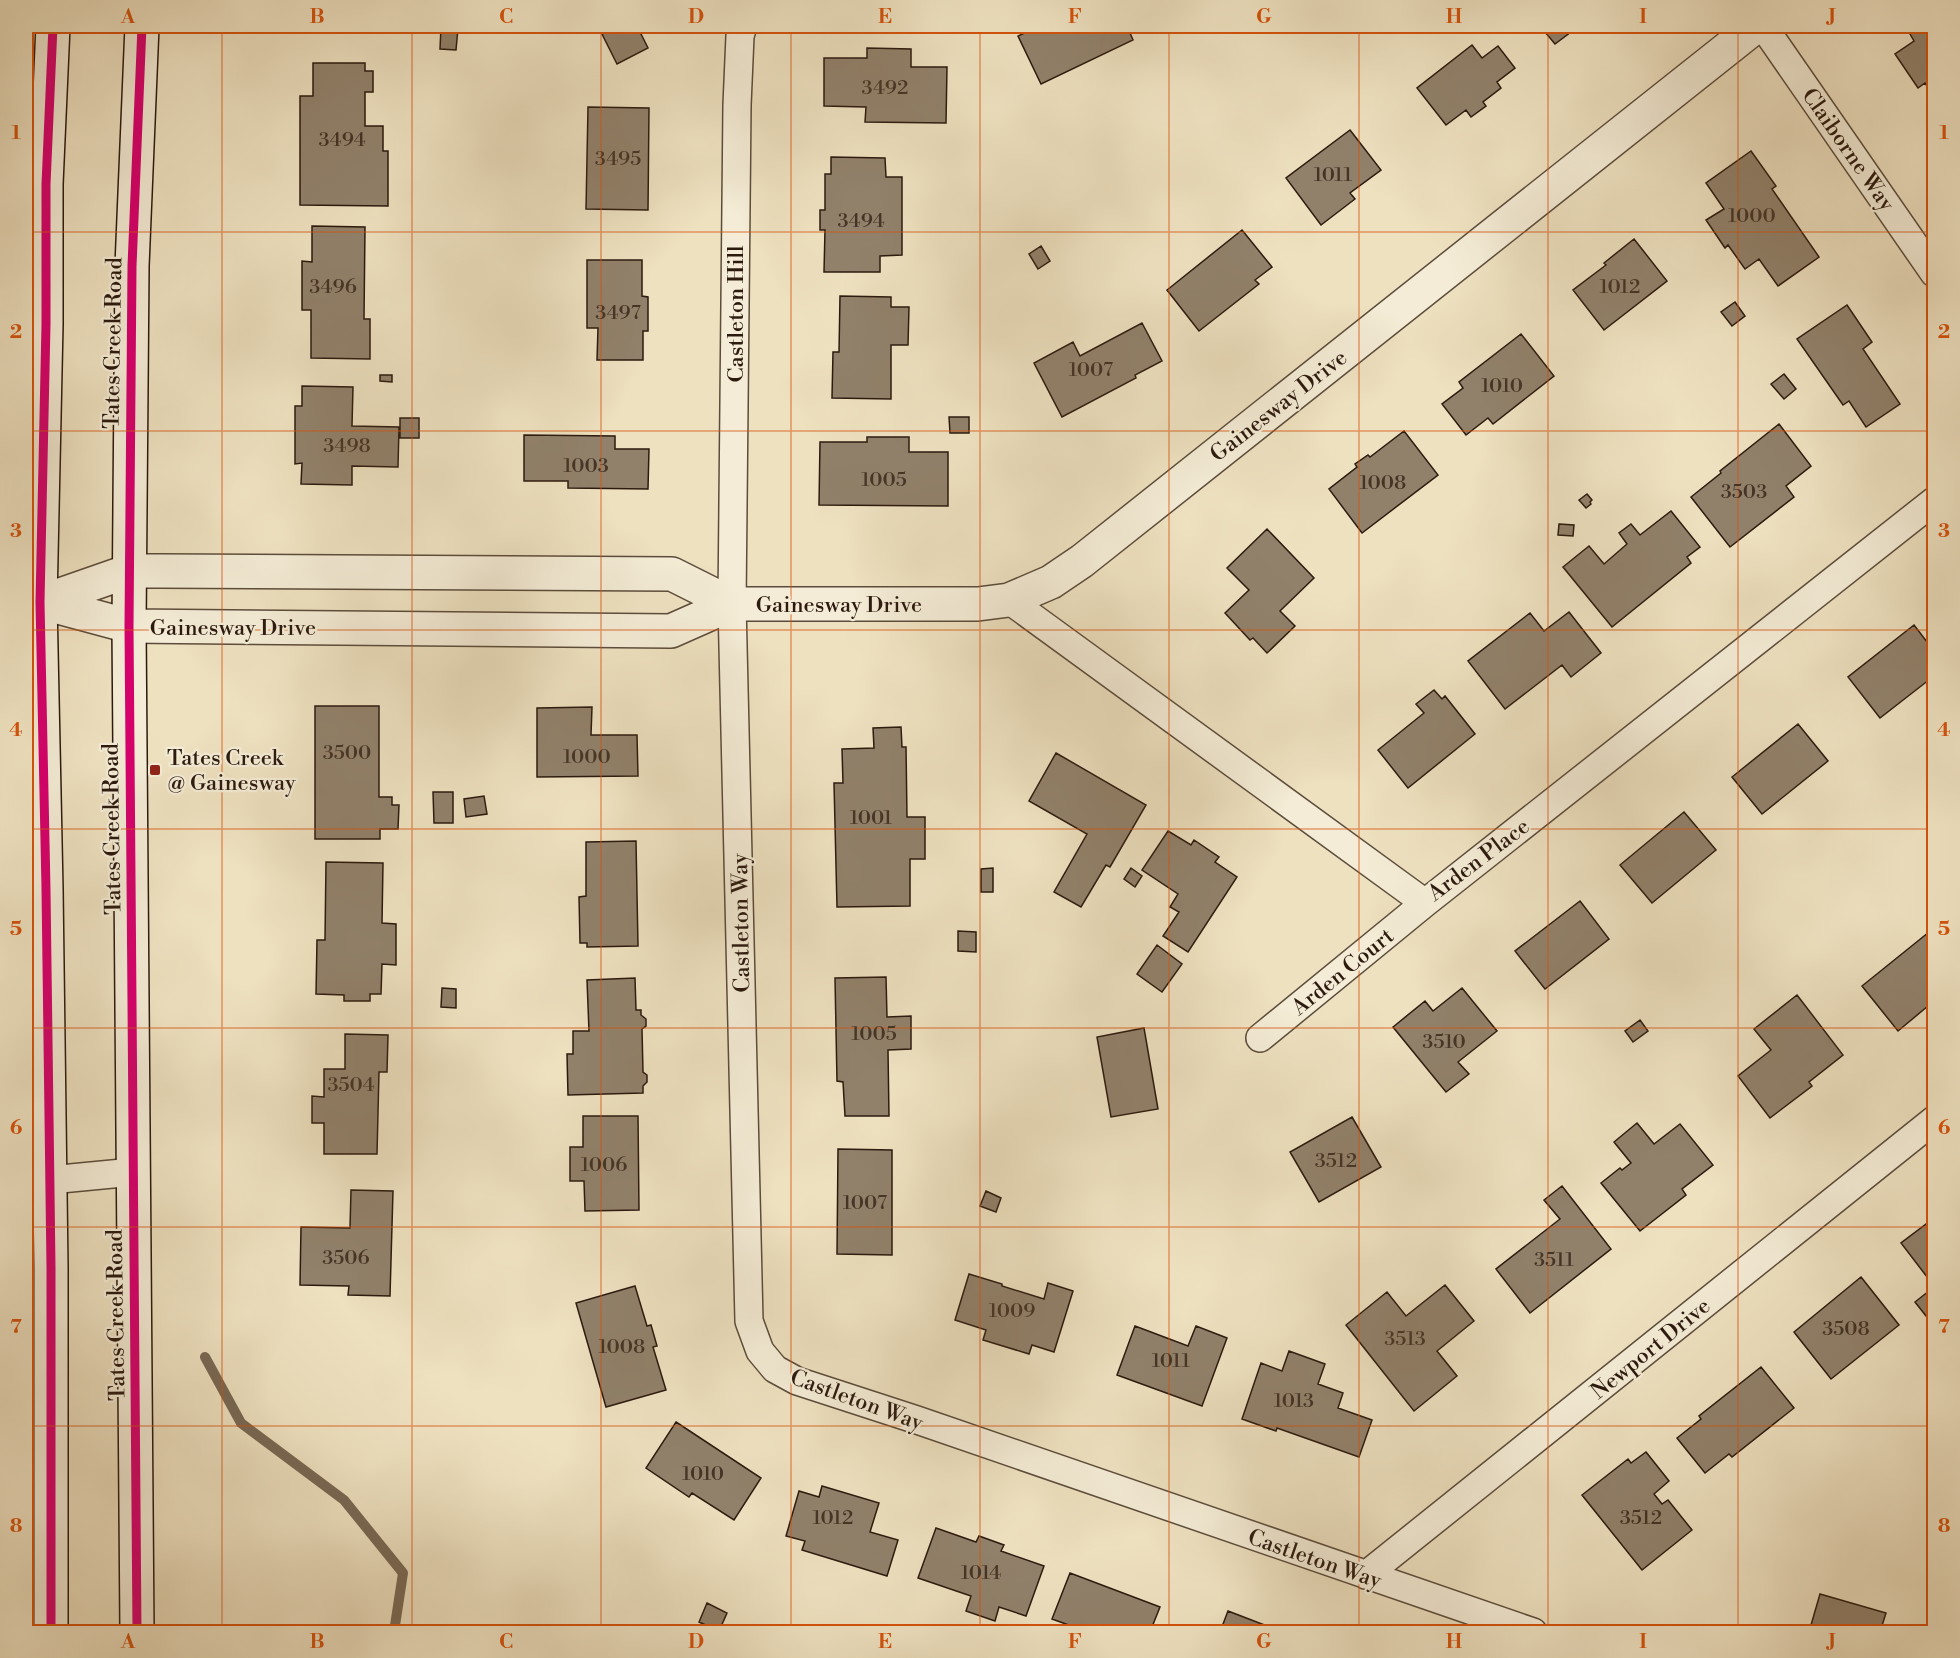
<svg xmlns="http://www.w3.org/2000/svg" width="1960" height="1658" font-family="'Libre Bodoni',serif">
	<rect width="100%" height="100%" fill="#eee1c0"/>
	<filter id="stains"><feTurbulence type="fractalNoise" baseFrequency=".00333" numOctaves="4"/><feColorMatrix values="0 0 0 0 .2 0 0 0 0 .09 0 0 0 0 .02 0 0 0 .5 -.17"/></filter>
	<radialGradient id="worn" r=".72"><stop offset=".6" stop-color="#630" stop-opacity="0"/><stop offset="1" stop-color="#630" stop-opacity=".3"/></radialGradient>
	<g fill="none" stroke-linecap="round" stroke-linejoin="round">
		<path stroke="#796955" stroke-width="10" d="M205,1357L241,1423L344,1500L403,1573L394,1632"/>
	</g>
	<path fill="#91816b" stroke="#2c1a0f" stroke-width="1.5" d="M304,26H345V31L304,32Z
		M620,26H637L648,48L617,64L602,34Z
		M1039,26H1127L1133,40L1041,84L1018,36Z
		M1540,26H1579L1555,44Z
		M1922,26H1934V97L1925,83L1918,88L1895,54L1914,41L1910,34Z
		M441,27L458,28L456,50L440,49Z
		M1472,45L1482,58L1498,46L1515,68L1497,82L1501,88L1483,102L1486,106L1471,117L1466,110L1446,125L1417,88Z
		M867,48L911,49V67H947L946,123L865,122L866,107L824,106V58H867Z
		M313,63H365V71H373V92H365V126H383V151H388V206L300,205V96H313Z
		M588,107L649,108L648,210L586,209Z
		M1350,130L1381,170L1350,193L1355,199L1321,225L1286,178Z
		M1751,151L1776,186L1772,189L1819,257L1778,286L1759,259L1745,269L1728,245L1725,248L1706,220L1724,209L1706,183Z
		M831,157L885,158L886,177H902V255L880,256V272H824L825,230H820V210H825V174H831Z
		M312,226L365,227L364,319H370V359L311,358V310H302V261L312,262Z
		M1242,230L1272,267L1255,280L1259,284L1199,331L1167,290Z
		M1634,239L1667,281L1604,330L1573,290L1606,265L1604,263Z
		M1041,246L1050,261L1038,269L1029,254Z
		M587,260H642V296L648,297V331H643V360H597L598,328H587Z
		M840,296L891,297V307H909L908,345H891V399L832,398L833,352H839Z
		M1735,302L1745,316L1732,326L1721,312Z
		M1847,305L1872,342L1863,349L1900,404L1866,427L1849,401L1843,405L1797,339Z
		M1142,323L1162,361L1135,375L1136,378L1062,417L1034,363L1073,342L1080,356Z
		M1521,334L1554,376L1493,424L1488,418L1466,435L1442,404L1463,388L1459,382Z
		M1784,374L1796,389L1784,399L1771,384Z
		M380,375H392V382L380,381Z
		M302,386L353,387L352,426L399,427L398,467L352,466V485L301,484L302,463L295,464V406H302Z
		M949,417H969V433H950Z
		M400,418H419V438H400Z
		M1779,424L1811,466L1786,486L1794,497L1730,547L1691,497L1721,473L1720,471Z
		M1404,431L1438,475L1362,533L1329,489L1357,467L1355,464L1368,455L1370,457Z
		M524,435L615,436V449H649L648,489L568,488V481H524Z
		M867,437H909V452H948V506L819,505L820,442H867Z
		M1587,494L1592,500L1590,502L1591,504L1586,508L1579,500Z
		M1671,511L1700,547L1687,557L1691,563L1612,627L1563,567L1589,546L1604,564L1627,544L1619,533L1631,524L1640,535Z
		M1559,524L1574,525L1573,536L1558,535Z
		M1267,529L1314,578L1280,611L1295,626L1267,653L1253,638L1250,640L1225,613L1249,590L1227,568Z
		M1569,612L1601,653L1571,677L1562,665L1505,709L1468,661L1530,613L1544,631Z
		M1914,625L1934,651V676L1880,718L1848,677Z
		M1434,690L1442,699L1445,696L1475,734L1408,788L1378,750L1424,713L1416,704Z
		M315,706H379V797H392V805H399L398,829H380V839H315Z
		M592,707L591,735H637L638,776L537,777V708Z
		M1798,724L1828,761L1762,814L1732,777Z
		M901,727L902,747H906L907,817H925V859H910V906L837,907L834,783H843L842,749L874,748L873,728Z
		M1056,753L1146,805L1110,867L1106,865L1081,907L1054,892L1087,834L1029,801Z
		M433,792H453V823H434Z
		M484,796L487,814L466,817L464,799Z
		M1684,812L1716,850L1652,903L1620,865Z
		M1168,831L1191,845L1194,840L1219,857L1215,862L1237,877L1188,952L1163,936L1179,912L1170,907L1178,894L1142,870Z
		M636,841L638,946L587,947V943H580L579,897L586,896V842Z
		M326,862L383,863L382,923L396,924V965L382,964L381,994H370V1001H344V995L316,994L317,940H325Z
		M993,868V892H981V869Z
		M1131,868L1142,876L1135,887L1124,879Z
		M1580,901L1609,939L1545,989L1515,951Z
		M1934,928V1001L1898,1031L1862,986Z
		M958,931L976,932V952L958,951Z
		M1157,945L1182,964L1162,992L1137,974Z
		M886,977L887,1017L911,1016V1049L888,1050L889,1116H845L843,1082L837,1081L835,978Z
		M635,978L636,1010H641V1015L646,1019V1026L642,1029L643,1072L647,1075V1082L643,1086V1093L568,1095L567,1054H573V1031H589L587,980Z
		M442,988L456,989V1008L441,1007Z
		M1462,988L1497,1031L1458,1062L1469,1074L1446,1092L1393,1027L1425,1001L1433,1011Z
		M1797,995L1843,1055L1809,1082L1812,1086L1770,1118L1738,1076L1771,1050L1754,1029Z
		M1640,1020L1648,1031L1633,1042L1625,1031Z
		M1144,1028L1158,1109L1111,1117L1097,1037Z
		M345,1034L388,1035L387,1072H379L377,1154H324V1123H312V1096L324,1097V1069H345Z
		M583,1116H638L639,1210L585,1211L584,1181H570V1147H583Z
		M1352,1117L1381,1167L1319,1202L1290,1152Z
		M1637,1123L1654,1144L1680,1124L1713,1165L1682,1189L1686,1195L1640,1231L1601,1183L1620,1168L1622,1170L1631,1163L1614,1142Z
		M838,1149L892,1150V1255L837,1254Z
		M1562,1186L1611,1249L1530,1313L1496,1269L1560,1219L1544,1200Z
		M351,1190L393,1191L390,1296L348,1295L349,1286L300,1285L301,1227L350,1228Z
		M986,1191L1001,1198L996,1212L980,1206Z
		M1934,1218V1286L1901,1243Z
		M969,1274L1002,1284V1286L1044,1299L1048,1283L1073,1291L1054,1352L1032,1345L1029,1354L983,1340L986,1330L955,1320Z
		M1861,1277L1899,1325L1831,1379L1794,1332Z
		M1445,1285L1474,1321L1437,1351L1457,1376L1414,1411L1346,1325L1387,1292L1406,1316Z
		M635,1286L647,1326L651,1325L657,1346L653,1347L666,1390L606,1407L576,1303Z
		M1934,1287V1326L1915,1302Z
		M1135,1326L1188,1346L1196,1326L1227,1338L1202,1406L1117,1375Z
		M1289,1351L1325,1364L1318,1384L1343,1393L1338,1408L1372,1420L1359,1457L1277,1428L1276,1431L1242,1419L1261,1363L1282,1371Z
		M1761,1367L1794,1408L1732,1457L1729,1454L1705,1473L1677,1438L1701,1419L1699,1416Z
		M676,1422L761,1478L734,1520L692,1493L689,1497L646,1468Z
		M1646,1452L1669,1481L1654,1494L1662,1504L1668,1500L1692,1530L1642,1570L1582,1495L1628,1459L1631,1463Z
		M822,1486L879,1503L870,1532L898,1540L887,1576L802,1550L805,1541L786,1536L799,1491L819,1497Z
		M936,1528L976,1542L979,1536L1004,1545L1001,1551L1044,1566L1026,1616L999,1607L995,1621L966,1611L971,1596L918,1578Z
		M1070,1573L1160,1607L1150,1632H1088L1052,1619Z
		M1820,1594L1886,1613L1880,1632H1809Z
		M707,1603L727,1613L719,1631L699,1622Z
		M1228,1611L1267,1626L1264,1632H1220Z"/>
	<g fill="none" stroke-linecap="round" stroke-linejoin="round">
		<defs>
			<path id="minor" d="M743,26L740,36L737,105L732,604L749,1321L760,1351L775,1369L797,1381L917,1420L1533,1632
				M1763,26L1934,273
				M1009,600L1425,903
				M1260,1038L1425,903L1934,501
				M26,1178L50,1180L133,1172
				M1366,1575L1934,1120"/>
			<path id="tertiary" d="M40,602L129,626L671,631L732,604H978L1009,600L1051,582L1082,561L1756,26
				M40,602L129,571H159L672,574L732,604"/>
			<path id="secondary" d="M51,1632V1267L46,889L40,602L46,324V184L53,26
				M137,1632L129,626L132,266L142,26"/>
		</defs>
		<use href="#minor" stroke="#5c4c3b" stroke-width="30"/>
		<use href="#tertiary" stroke="#5c4c3b" stroke-width="36"/>
		<use href="#secondary" stroke="#2c1a0f" stroke-width="36"/>
		<use href="#minor" stroke="#f4ecd6" stroke-width="27"/>
		<use href="#tertiary" stroke="#f4ecd6" stroke-width="33"/>
		<use href="#secondary" stroke="#f4ecd6" stroke-width="33"/>
		<defs>
			<path id="cycleway" d="M51,1632V1267L46,889L40,602L46,324V184L53,26
				M137,1632L129,626L132,266L142,26"/>
		</defs>
		<use href="#cycleway" stroke="#f4ecd6" stroke-width="13"/>
		<use href="#cycleway" stroke="#d6006c" stroke-width="9"/>
	</g>
	<path fill="none" stroke="#d5530c" stroke-width="1.5" stroke-opacity="0.55" d="M222,26V1632M412,26V1632M601,26V1632M791,26V1632M980,26V1632M1169,26V1632M1359,26V1632M1548,26V1632M1738,26V1632M26,232H1934M26,431H1934M26,630H1934M26,829H1934M26,1028H1934M26,1227H1934M26,1426H1934"/>
	<rect fill="#8f2418" stroke="#f4ecd6" stroke-width="2" x="149" y="764" width="12" height="12" rx="3"/>
	<g text-anchor="middle" stroke-width="4.5" stroke-linejoin="round" paint-order="stroke">
		<g font-size="20" fill="#453426">
			<text x="885" y="94">3492</text>
			<text x="342" y="146">3494</text>
			<text x="618" y="165">3495</text>
			<text x="1333" y="181">1011</text>
			<text x="1752" y="222">1000</text>
			<text x="861" y="227">3494</text>
			<text x="333" y="293">3496</text>
			<text x="1620" y="293">1012</text>
			<text x="618" y="319">3497</text>
			<text x="1091" y="376">1007</text>
			<text x="1502" y="392">1010</text>
			<text x="347" y="452">3498</text>
			<text x="586" y="472">1003</text>
			<text x="884" y="486">1005</text>
			<text x="1383" y="489">1008</text>
			<text x="1744" y="498">3503</text>
			<text x="347" y="759">3500</text>
			<text x="587" y="763">1000</text>
			<text x="871" y="824">1001</text>
			<text x="874" y="1040">1005</text>
			<text x="1444" y="1048">3510</text>
			<text x="351" y="1091">3504</text>
			<text x="1336" y="1167">3512</text>
			<text x="604" y="1171">1006</text>
			<text x="865" y="1209">1007</text>
			<text x="346" y="1264">3506</text>
			<text x="1554" y="1266">3511</text>
			<text x="1012" y="1317">1009</text>
			<text x="1846" y="1335">3508</text>
			<text x="1405" y="1345">3513</text>
			<text x="622" y="1353">1008</text>
			<text x="1171" y="1367">1011</text>
			<text x="1294" y="1407">1013</text>
			<text x="703" y="1480">1010</text>
			<text x="833" y="1524">1012</text>
			<text x="1641" y="1524">3512</text>
			<text x="981" y="1579">1014</text>
		</g>
		<g font-size="22" fill="#2c1a0f" stroke="#f4ecd6">
			<text transform="translate(1849 149) rotate(55)" y="8">Claiborne Way</text>
			<text transform="translate(735 314) rotate(-90)" y="8">Castleton Hill</text>
			<text transform="translate(112 343) rotate(-89)" y="8">Tates Creek Road</text>
			<text transform="translate(1278 405) rotate(-38)" y="8">Gainesway Drive</text>
			<text x="839" y="612">Gainesway Drive</text>
			<text x="233" y="635">Gainesway Drive</text>
			<text transform="translate(111 829) rotate(-91)" y="8">Tates Creek Road</text>
			<text transform="translate(1478 859) rotate(-37)" y="8">Arden Place</text>
			<text transform="translate(740 923) rotate(-91)" y="8">Castleton Way</text>
			<text transform="translate(1342 971) rotate(-39)" y="8">Arden Court</text>
			<text transform="translate(115 1315) rotate(-91)" y="8">Tates Creek Road</text>
			<text transform="translate(1650 1348) rotate(-39)" y="8">Newport Drive</text>
			<text transform="translate(857 1399) rotate(20)" y="8">Castleton Way</text>
			<text transform="translate(1315 1558) rotate(19)" y="8">Castleton Way</text>
		</g>
		<g font-size="22" fill="#2c1a0f" stroke="#f4ecd6" text-anchor="start">
			<text x="167" y="765">Tates Creek<tspan x="167" dy="25">@ Gainesway</tspan></text>
		</g>
	</g>
	<rect width="1960" height="1658" fill="none" stroke="#eee1c0" stroke-width="66"/>
	<rect x="33" y="33" width="1894" height="1592" fill="none" stroke="#d5530c" stroke-width="2"/>
	<g font-size="20" text-anchor="middle" font-weight="bold" fill="#d5530c">
		<text x="128" y="23">A</text>
		<text x="317" y="23">B</text>
		<text x="506" y="23">C</text>
		<text x="696" y="23">D</text>
		<text x="885" y="23">E</text>
		<text x="1075" y="23">F</text>
		<text x="1264" y="23">G</text>
		<text x="1454" y="23">H</text>
		<text x="1643" y="23">I</text>
		<text x="1832" y="23">J</text>
		<text x="16" y="139">1</text>
		<text x="1944" y="139">1</text>
		<text x="16" y="338">2</text>
		<text x="1944" y="338">2</text>
		<text x="16" y="537">3</text>
		<text x="1944" y="537">3</text>
		<text x="16" y="736">4</text>
		<text x="1944" y="736">4</text>
		<text x="16" y="935">5</text>
		<text x="1944" y="935">5</text>
		<text x="16" y="1134">6</text>
		<text x="1944" y="1134">6</text>
		<text x="16" y="1333">7</text>
		<text x="1944" y="1333">7</text>
		<text x="16" y="1532">8</text>
		<text x="1944" y="1532">8</text>
		<text x="128" y="1648">A</text>
		<text x="317" y="1648">B</text>
		<text x="506" y="1648">C</text>
		<text x="696" y="1648">D</text>
		<text x="885" y="1648">E</text>
		<text x="1075" y="1648">F</text>
		<text x="1264" y="1648">G</text>
		<text x="1454" y="1648">H</text>
		<text x="1643" y="1648">I</text>
		<text x="1832" y="1648">J</text>
	</g>
	<rect width="100%" height="100%" filter="url(#stains)"/>
	<rect width="100%" height="100%" fill="url(#worn)"/>
</svg>
